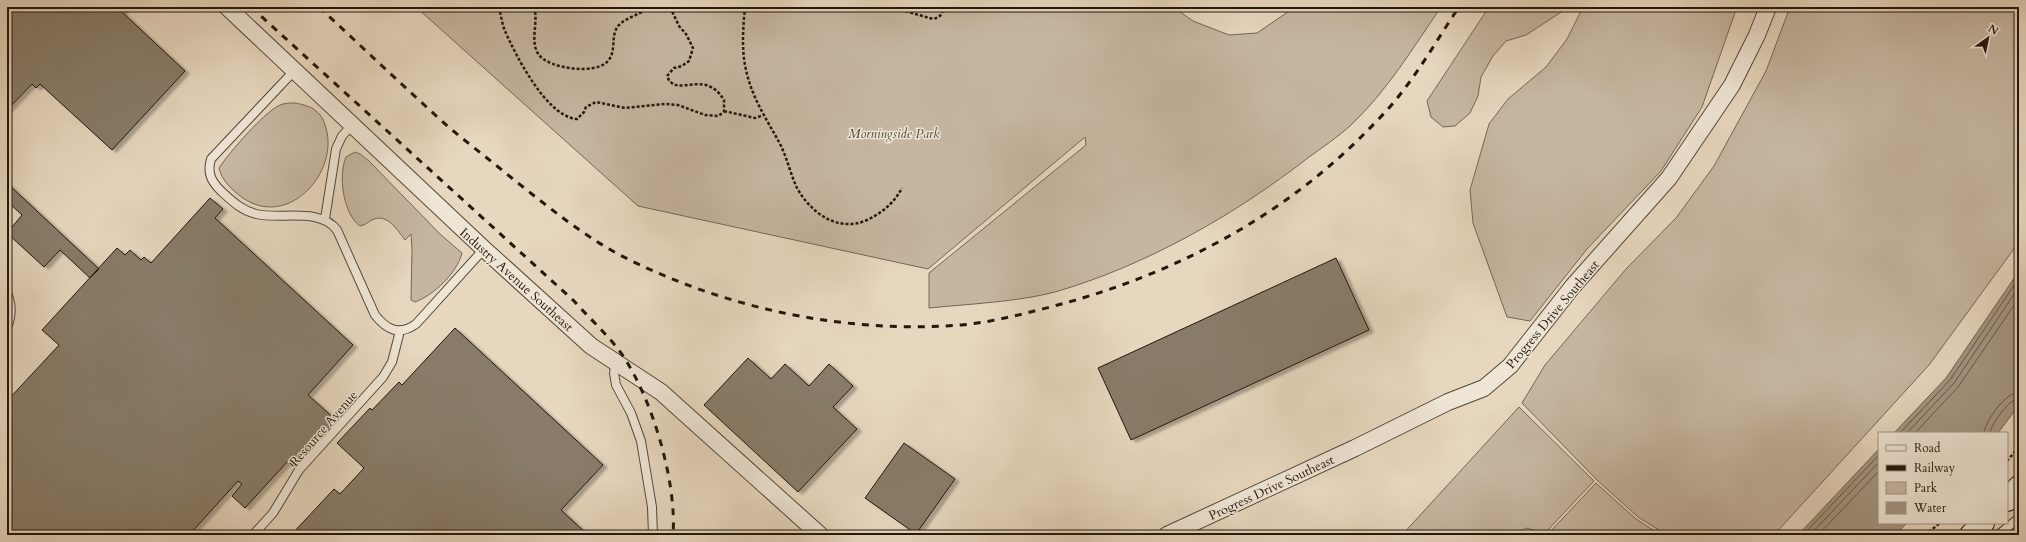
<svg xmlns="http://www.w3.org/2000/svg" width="2026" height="542" font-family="Cardo,serif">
	<defs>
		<filter id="shadow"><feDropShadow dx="4.5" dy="2.5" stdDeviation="1" flood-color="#0004"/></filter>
	</defs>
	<rect width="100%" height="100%" fill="#e7d7bf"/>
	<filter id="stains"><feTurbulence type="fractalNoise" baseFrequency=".005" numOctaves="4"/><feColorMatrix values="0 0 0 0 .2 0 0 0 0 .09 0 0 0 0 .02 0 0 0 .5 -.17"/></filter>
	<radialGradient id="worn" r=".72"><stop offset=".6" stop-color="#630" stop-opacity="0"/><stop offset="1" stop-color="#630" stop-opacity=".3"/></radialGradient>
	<path fill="#c6b6a1" stroke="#746656" d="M416,7H1173L1193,21L1229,35L1257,33L1295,7H1441C1413,48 1387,91 1351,125C1338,137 1323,147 1309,157C1235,215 1145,266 1055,292C1017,302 968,304 929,308V273L1086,145L1085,137L928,269L638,206Z
		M1489,7H1569L1526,35L1506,41L1493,56L1481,77L1478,96L1470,113L1455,126L1443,127L1431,117L1427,101Z
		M1583,7H1737L1702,107L1661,171L1587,249L1530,321L1507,317L1473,223L1470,190L1489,124L1508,99L1546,67L1567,39Z
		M1790,7H2019V242L1929,365L1774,535H1667L1638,517L1597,480L1522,403L1545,365L1626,269L1676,218L1714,166L1766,71Z
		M296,103C303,105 311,106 316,111C323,116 325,124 327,132C336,177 286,228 243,198C232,190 222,181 219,168C228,154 268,107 283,104C287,103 292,103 296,103Z
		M355,152L360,154L369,161L440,234L462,253C457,273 434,295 415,302L411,300L412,249L411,234L405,240C398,231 388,214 374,219C369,221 366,225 360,226C343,214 338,175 346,157Z
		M1519,407L1594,481L1545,533L1526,528L1516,535H1402Z
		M1596,483L1636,519L1661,535H1547Z"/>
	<path fill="#a49682" stroke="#706353" d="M2019,271V405L1998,433H1894L1946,378Z
		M1879,449V523H1907L1895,535H1798Z"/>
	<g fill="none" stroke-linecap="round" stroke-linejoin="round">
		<path stroke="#635647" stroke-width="1" d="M1900,433L1950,380L2019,278
			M1907,433L1954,383L2019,287
			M1915,433L1958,387L2019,298
			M1984,433C1985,421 2006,392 2019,392
			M1990,433C1991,424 2010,398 2019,398
			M1803,535L1879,455
			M1810,535L1879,462
			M1818,535L1879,471"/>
	</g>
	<path fill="#887b69" stroke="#22170c" filter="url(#shadow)" d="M7,7H126L122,12L185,71L112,150L40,84L36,88L32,84L7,110Z
		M7,183L99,269L90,278L60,250L44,267L7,233L22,215L7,201Z
		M210,198L223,209L215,218L353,345L308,395L336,420L293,466L288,461L245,508L232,496L242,484L238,481L189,535H7V401L59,345L42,330L117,248L125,255L130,250L141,260L144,257L151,263Z
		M1336,258L1369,330L1131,440L1098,368Z
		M455,328L603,465L561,510L588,535H291L334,489L340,494L364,468L337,443L370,408L372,410L399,382L402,385Z
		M748,358L771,379L785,364L809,386L829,364L853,386L833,407L857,429L798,492L704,405Z
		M904,443L955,479L916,534L865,498Z"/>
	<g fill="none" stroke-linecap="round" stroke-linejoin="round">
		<defs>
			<path id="service" d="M294,71L211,159C207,173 211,181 221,191C232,201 241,210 256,214C281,220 320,207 337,230L375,315C387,330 399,336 416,324L484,249
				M325,219L336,149L342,136L352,125
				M7,293C12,305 12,316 7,327
				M616,361L614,373L616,385L631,413L641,441L652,507L653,535
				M253,535L273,513L299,470L383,377L392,362L400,331
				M1998,535L2019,518"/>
			<path id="minor" d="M227,7L484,249L591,346L661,392L820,535
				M1167,535L1355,448L1448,402L1484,388L1510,366L1573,286L1669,178L1732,85L1757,35L1768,7"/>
			<path id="secondary" d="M2007,500L2019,487
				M1971,535L1983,523"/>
		</defs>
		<use href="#service" stroke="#534739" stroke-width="10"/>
		<use href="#minor" stroke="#534739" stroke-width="18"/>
		<use href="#secondary" stroke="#22170c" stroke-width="24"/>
		<path stroke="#22170c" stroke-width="2.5" stroke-dasharray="3 2" stroke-linecap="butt" d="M499,7C501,15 502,24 505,31C516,56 547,117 577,119L584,112L586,107L596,102L625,108L665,104L678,105L705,115L718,116L724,112V100C704,67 676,100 667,76L674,68L682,66L689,61L693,48L686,34L679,26L670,7
			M534,7C539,22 529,42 539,55C550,69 596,75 608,61C617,50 610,37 618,26C626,17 640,15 649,7
			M745,7C743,29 741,52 747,74C753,99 767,120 779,142C787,157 790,173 797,188C811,213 838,233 867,220C882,213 894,203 902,188
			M891,7L933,19C940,17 944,14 942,7
			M724,111L755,118L764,115
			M2015,452L2019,454
			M2007,461L2019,447
			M1925,535L1940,523"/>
		<use href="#service" stroke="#efe5d5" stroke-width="8"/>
		<use href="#minor" stroke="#efe5d5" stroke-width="16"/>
		<use href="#secondary" stroke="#efe5d5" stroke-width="22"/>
		<path stroke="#22170c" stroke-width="3" stroke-dasharray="7 7" stroke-linecap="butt" d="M251,7L574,301C589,318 608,335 621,353C652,397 677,482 673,535
			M319,7C361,46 402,85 444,123C466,142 490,160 513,179C547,206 580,233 618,254C722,308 844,334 961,325C993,322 1023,314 1054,306C1169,276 1276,221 1361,137C1375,123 1390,108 1402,92C1423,65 1440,35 1459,7"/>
	</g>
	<g text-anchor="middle" stroke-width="3" stroke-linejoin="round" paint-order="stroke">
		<g font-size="13" font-style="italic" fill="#534739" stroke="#efe5d5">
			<text x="894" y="138">Morningside Park</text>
		</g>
		<g font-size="13" fill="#22170c" stroke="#efe5d5">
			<text transform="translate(517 279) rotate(42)" y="5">Industry Avenue Southeast</text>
			<text transform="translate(1552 314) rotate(-50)" y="5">Progress Drive Southeast</text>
			<text transform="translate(323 428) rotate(-49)" y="5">Resource Avenue</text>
			<text transform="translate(1271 487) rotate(-25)" y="5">Progress Drive Southeast</text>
		</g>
	</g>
	<rect width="2026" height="542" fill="none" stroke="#e7d7bf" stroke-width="24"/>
	<rect x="8" y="8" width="2010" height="526" fill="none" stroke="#22170c" stroke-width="2"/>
	<rect x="12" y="12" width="2002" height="518" fill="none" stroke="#22170c"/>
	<rect x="1878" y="432" width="130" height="92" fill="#efe5d5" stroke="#9d9385"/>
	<rect x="1886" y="445" width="20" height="6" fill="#efe5d5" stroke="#9d9385"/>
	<text x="1914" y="452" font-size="12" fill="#22170c">Road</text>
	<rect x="1886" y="465" width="20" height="6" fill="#22170c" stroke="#9d9385"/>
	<text x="1914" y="472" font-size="12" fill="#22170c">Railway</text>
	<rect x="1886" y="482" width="20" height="12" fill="#c6b6a1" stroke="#9d9385"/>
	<text x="1914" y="492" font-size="12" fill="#22170c">Park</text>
	<rect x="1886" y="502" width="20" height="12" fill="#a49682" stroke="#9d9385"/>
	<text x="1914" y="512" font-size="12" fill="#22170c">Water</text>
	<g transform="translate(1988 38) rotate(33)" stroke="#efe5d5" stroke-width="3" paint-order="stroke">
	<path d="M0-3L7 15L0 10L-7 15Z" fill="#22170c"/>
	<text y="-6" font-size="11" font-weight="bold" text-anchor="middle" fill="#22170c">N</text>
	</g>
	<rect width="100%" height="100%" filter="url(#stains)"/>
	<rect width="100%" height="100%" fill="url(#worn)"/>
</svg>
